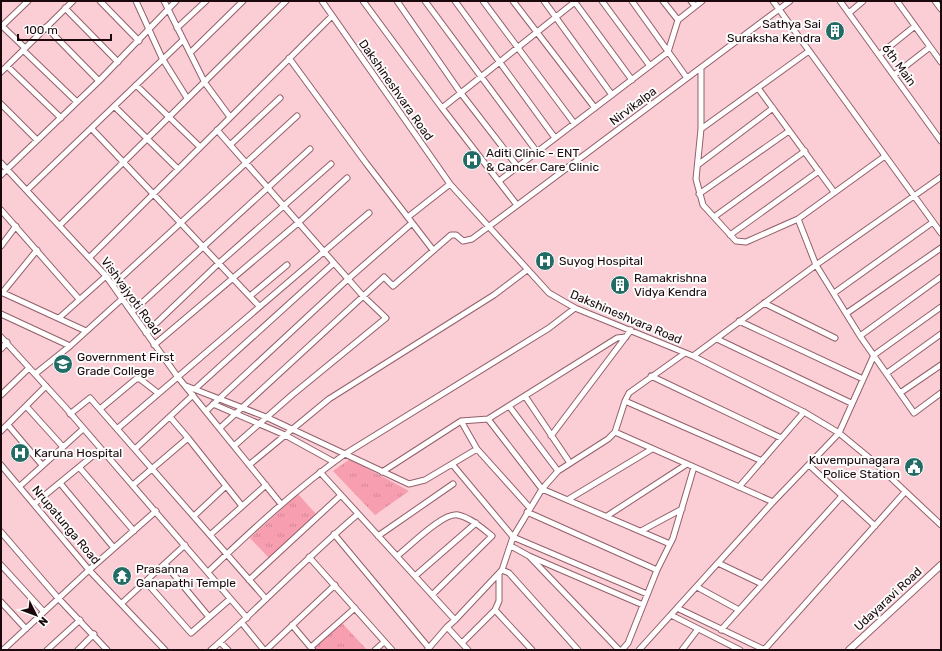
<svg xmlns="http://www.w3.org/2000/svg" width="942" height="651" font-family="Rubik,sans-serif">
	<defs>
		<pattern id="grass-tufts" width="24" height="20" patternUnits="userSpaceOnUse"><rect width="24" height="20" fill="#f79eb0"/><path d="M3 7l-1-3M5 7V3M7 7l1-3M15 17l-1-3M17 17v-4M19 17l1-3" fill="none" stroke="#d38796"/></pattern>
	</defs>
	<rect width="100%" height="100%" fill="#fbcdd5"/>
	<path fill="url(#grass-tufts)" d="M350,459L409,491L375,515L333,471Z
		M298,494L316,514L269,558L250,538Z
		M342,623L367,650L313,649Z"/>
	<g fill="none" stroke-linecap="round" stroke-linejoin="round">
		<defs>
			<path id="minor" d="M100,1L139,41
				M136,1L162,58L187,98
				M164,1L205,83L230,117
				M322,1L450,184L549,293L575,308L693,356L804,412L839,433L873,461L941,525
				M363,1L442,108L517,205
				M397,1L460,92L518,167
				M425,1L537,152
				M455,1L555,138
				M483,1L574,123
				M513,1L595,108
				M544,1L612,95
				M574,1L632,80
				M602,1L650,66
				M632,1L687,78
				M663,1L678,20
				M691,1L695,6
				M773,1L941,233
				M840,1L941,141
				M897,1L941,62
				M935,1L941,9
				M65,8L118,62
				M849,13L863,1
				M2,26L25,48
				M1,27L28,1
				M46,27L99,81
				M177,28L206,1
				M23,50L77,102
				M190,53L243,1
				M879,55L915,26
				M289,58L366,163L433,250
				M7,66L61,118
				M701,70V129L696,179L703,205L736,241L746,242L798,219L885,156
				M1,72L73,1
				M894,75L930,47
				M136,85L200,147
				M758,88L834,192
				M1,104L37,140
				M115,107L178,169
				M442,108L576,1
				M92,129L259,306
				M701,129L809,51
				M217,130L363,296L386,318L292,395L234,446
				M230,145L280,98
				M1,163L106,276L177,376L281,504
				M699,164L773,108
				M1,175L99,81L176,1
				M499,181L668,52L678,20L702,1
				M27,190L183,40
				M699,194L789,131
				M1,210L79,299
				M408,217L450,184
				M714,217L805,151
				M798,219L816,265L860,336L914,413L941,393
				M60,225L286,1
				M730,235L819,171
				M1,246L16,226
				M90,257L332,16
				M113,285L297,116
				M1,292L86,331
				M2,293L37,250
				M834,293L933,222
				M250,296L287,265
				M764,303L835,338
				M132,312L310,149
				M847,313L941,248
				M1,314L70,346
				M59,318L106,276
				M739,321L863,379
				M146,333L219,263L331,164
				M860,336L941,277
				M1,337L65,407L247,618
				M717,339L851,403
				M154,345L298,223L347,178
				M1,349L7,342
				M693,356L816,265L941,177
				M887,373L941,334
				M35,374L70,346L123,298
				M651,376L781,438
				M186,386L266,417L409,484L425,480L477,449
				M195,389L334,263
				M900,393L941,365
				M1,395L29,368
				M525,396L570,463
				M625,401L762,461
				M213,404L285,435L334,462
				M26,406L63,447
				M509,406L558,471
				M100,409L136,379H140L158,393
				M206,411L348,279L412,223
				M70,414L90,398L266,599
				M488,419L542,489L670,544
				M461,421L477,449L530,508
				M8,425L42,465
				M220,428L384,277L393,286L451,235H456L463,241L472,239L790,1
				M117,429L369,213
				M1,431L46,386
				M615,432L773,502
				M551,436L631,330
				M188,438L242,506
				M135,449L193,395
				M452,464L513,537L647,594
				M1,465L89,570L165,650
				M249,465L329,399L494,295L527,270
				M809,465L875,526
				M79,467L134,531
				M320,472L455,620L447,627L468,650
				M382,472L461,421L488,419L617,338L626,337
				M60,483L114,548
				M133,485L188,438L170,417
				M20,486L83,429
				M739,487L804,412
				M569,499L652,449
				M34,504L101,449
				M527,512L657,570
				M194,516L226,486
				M607,516L687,464
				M641,531L682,509
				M1,532L58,598L107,650
				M334,534L429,648
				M210,535L266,485
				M378,536L453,484
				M511,546L529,556L643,605
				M397,556C409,547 443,512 458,515C471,518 482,528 492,536L432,595
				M309,557L392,650
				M530,557L619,650
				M718,563L762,584
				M165,564L209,617
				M1,565L44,612
				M502,570L509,573L578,650
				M208,572C252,530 296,489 345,454L549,328L575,308
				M415,576L476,523
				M249,580L341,495
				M146,582L191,633L230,599
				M697,587L739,610
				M1,602L26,629
				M122,603L185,545
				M677,608L765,650
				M495,610L532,650
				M671,615L740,650
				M455,620L502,570L513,537L542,489L558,471L608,439L615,432L625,401L629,393L685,353
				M242,623L264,650
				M292,625L313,650
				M721,630L842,496
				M220,642L228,650
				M462,643L495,610L499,601V574
				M311,647L355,608
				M428,649L447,627
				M3,650L89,570L156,511
				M47,650L80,620
				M78,650L94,634
				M211,650C261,606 307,557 358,514
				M266,650L335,585
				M375,650L384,642
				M622,650L628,643L657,570L673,538L694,467
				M639,650L773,502L839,433L874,355L941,307
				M682,650L698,629
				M764,650L905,492"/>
			<path id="tertiary" d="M849,650L941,565"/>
		</defs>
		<use href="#minor" stroke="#92606a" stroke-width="7"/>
		<use href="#tertiary" stroke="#92606a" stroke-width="8"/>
		<use href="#minor" stroke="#fff" stroke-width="5"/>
		<use href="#tertiary" stroke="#fff" stroke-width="6"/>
	</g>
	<defs>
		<symbol id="building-disc" viewBox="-11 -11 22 22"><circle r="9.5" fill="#236c66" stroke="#fcfcfc"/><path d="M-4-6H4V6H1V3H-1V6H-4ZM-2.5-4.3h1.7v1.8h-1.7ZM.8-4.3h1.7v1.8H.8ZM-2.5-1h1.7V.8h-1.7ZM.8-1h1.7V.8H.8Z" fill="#fff"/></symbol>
		<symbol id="hospital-disc" viewBox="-11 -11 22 22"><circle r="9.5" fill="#236c66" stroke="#fcfcfc"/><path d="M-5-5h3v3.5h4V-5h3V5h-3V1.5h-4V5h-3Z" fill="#fff"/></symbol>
		<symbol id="university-disc" viewBox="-11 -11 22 22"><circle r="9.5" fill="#236c66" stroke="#fcfcfc"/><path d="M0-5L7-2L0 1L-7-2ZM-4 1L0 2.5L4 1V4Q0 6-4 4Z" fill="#fff"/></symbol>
		<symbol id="civic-disc" viewBox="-11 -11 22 22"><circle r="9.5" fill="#236c66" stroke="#fcfcfc"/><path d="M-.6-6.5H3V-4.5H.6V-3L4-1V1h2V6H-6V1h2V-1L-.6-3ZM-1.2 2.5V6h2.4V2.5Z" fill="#fff"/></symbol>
		<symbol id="temple-disc" viewBox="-11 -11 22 22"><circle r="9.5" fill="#236c66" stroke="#fcfcfc"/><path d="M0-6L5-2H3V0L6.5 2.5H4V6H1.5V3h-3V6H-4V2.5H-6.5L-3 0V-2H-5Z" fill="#fff"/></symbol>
	</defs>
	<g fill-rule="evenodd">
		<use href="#building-disc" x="824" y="20" width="22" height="22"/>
		<use href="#hospital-disc" x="461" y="149" width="22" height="22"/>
		<use href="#hospital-disc" x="534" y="250" width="22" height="22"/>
		<use href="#building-disc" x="609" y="274" width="22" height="22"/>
		<use href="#university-disc" x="52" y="353" width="22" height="22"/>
		<use href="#hospital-disc" x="9" y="442" width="22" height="22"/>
		<use href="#civic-disc" x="903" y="456" width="22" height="22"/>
		<use href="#temple-disc" x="111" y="565" width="22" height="22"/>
	</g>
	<g text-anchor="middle" stroke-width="4" stroke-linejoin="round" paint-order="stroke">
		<g font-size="12" fill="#1a080c" stroke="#fcfcfc" text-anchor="start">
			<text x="821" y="28" text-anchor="end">Sathya Sai<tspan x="821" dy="14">Suraksha Kendra</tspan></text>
			<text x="486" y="157">Aditi Clinic - ENT<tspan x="486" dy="14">&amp; Cancer Care Clinic</tspan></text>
			<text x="559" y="265">Suyog Hospital</text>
			<text x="634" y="282">Ramakrishna<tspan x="634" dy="14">Vidya Kendra</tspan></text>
			<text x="77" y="361">Government First<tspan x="77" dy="14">Grade College</tspan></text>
			<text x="34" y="457">Karuna Hospital</text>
			<text x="900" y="464" text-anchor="end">Kuvempunagara<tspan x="900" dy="14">Police Station</tspan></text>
			<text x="136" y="573">Prasanna<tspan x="136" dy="14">Ganapathi Temple</tspan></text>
		</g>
		<g font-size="12" fill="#1a080c" stroke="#fcfcfc">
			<text transform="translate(899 65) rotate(54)" y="4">6th Main</text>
			<text transform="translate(396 90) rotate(55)" y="4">Dakshineshvara Road</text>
			<text transform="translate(633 106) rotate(-37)" y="4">Nirvikalpa</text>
			<text transform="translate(131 296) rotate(54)" y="4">Vishvajyoti Road</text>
			<text transform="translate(626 317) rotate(23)" y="4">Dakshineshvara Road</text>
			<text transform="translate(66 525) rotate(50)" y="4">Nrupatunga Road</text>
			<text transform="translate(888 599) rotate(-43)" y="4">Udayaravi Road</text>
		</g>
	</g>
	<rect width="942" height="651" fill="none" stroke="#1a080c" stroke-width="4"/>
	<g transform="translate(36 615) rotate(132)" stroke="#fcfcfc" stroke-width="3" paint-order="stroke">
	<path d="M0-3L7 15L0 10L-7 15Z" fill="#1a080c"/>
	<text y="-6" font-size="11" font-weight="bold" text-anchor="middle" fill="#1a080c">N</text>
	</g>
	<path d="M18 34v6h93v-6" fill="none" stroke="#1a080c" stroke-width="2"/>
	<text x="24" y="34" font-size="12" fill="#1a080c" stroke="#fcfcfc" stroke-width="3" paint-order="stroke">100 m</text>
</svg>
